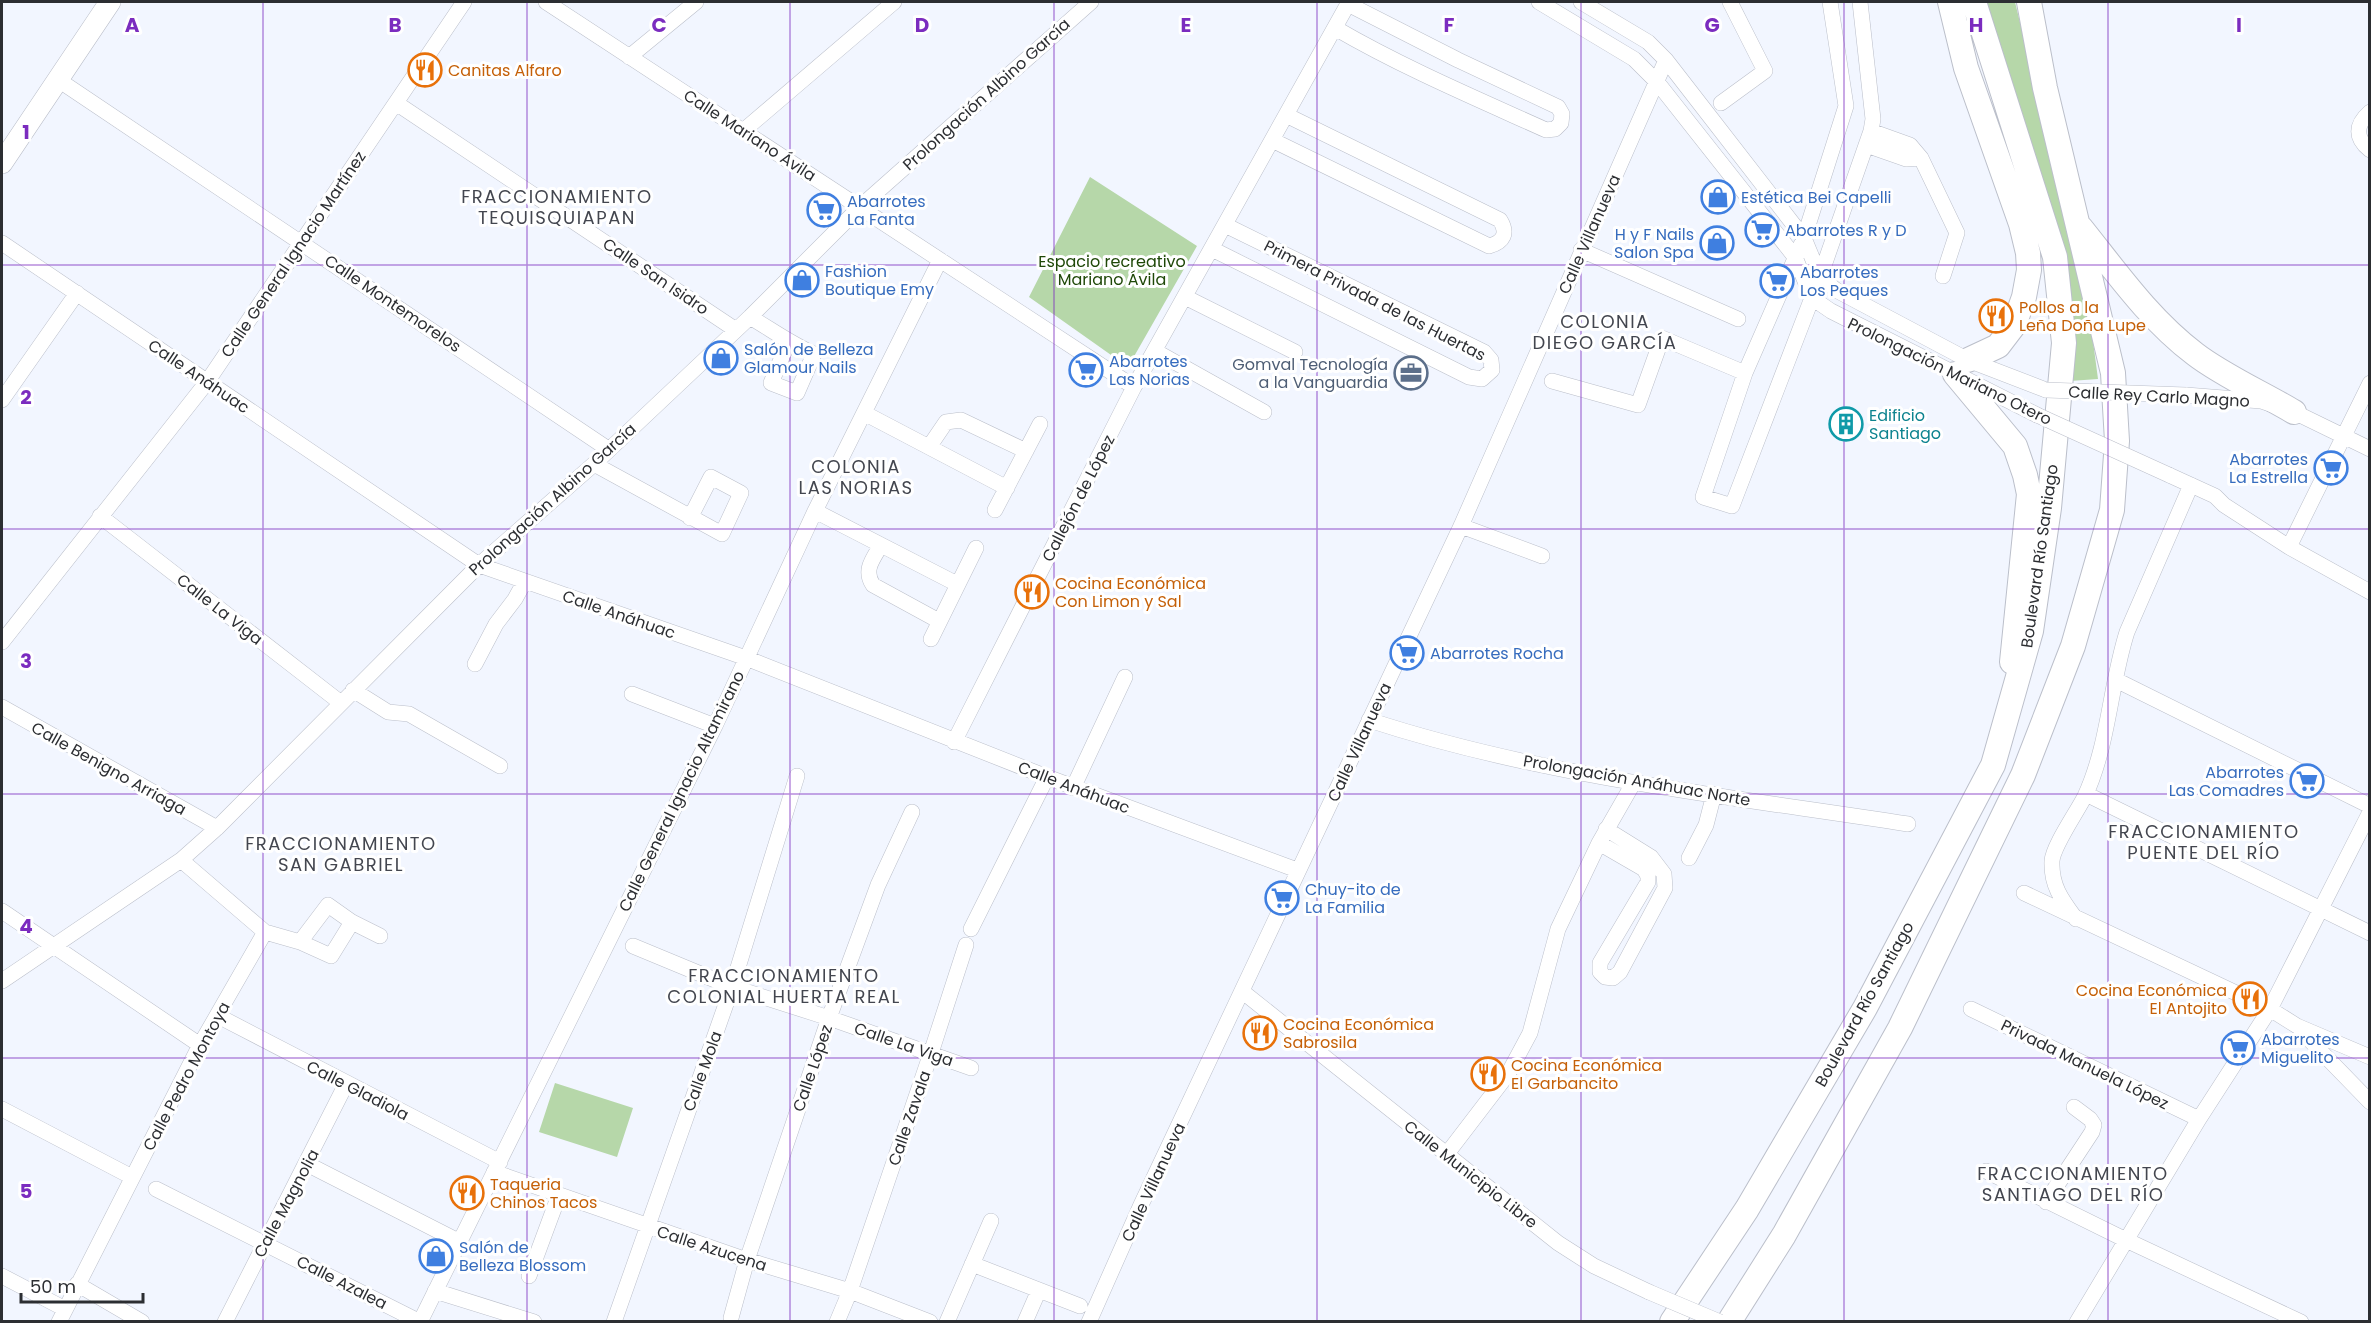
<svg xmlns="http://www.w3.org/2000/svg" width="2371" height="1323" font-family="Poppins,sans-serif">
	<rect width="100%" height="100%" fill="#f2f6ff"/>
	<path fill="#b6d7a9" d="M1978,2H2015L2087,296L2098,379L2070,381L2067,300Z
		M1090,177L1197,246L1128,367L1029,297Z
		M555,1083L633,1108L617,1157L539,1132Z"/>
	<g fill="none" stroke-linecap="round" stroke-linejoin="round">
		<defs>
			<path id="street" d="M546,2L1134,387
				M1539,2L1634,59L1657,82L1795,257L1812,298L1831,311L2037,415
				M1581,2L1648,42L1666,60L1804,238L1820,277L1836,290L1968,360L2046,390
				M1830,2L1846,106L1804,238L1745,373L1703,497L1732,506L1820,277L1871,131L1873,119L1860,2
				M1335,28C1402,67 1475,98 1546,130L1555,129L1561,123L1562,114L1558,107L1458,60L1348,4
				M629,57L696,2
				M57,79L608,449
				M396,103L736,330
				M1721,103L1765,71L1730,2
				M2370,112C2355,125 2355,138 2370,150
				M743,131L894,2
				M1871,131L1910,145L1921,158L1957,233L1943,276
				M1272,140L1489,246C1504,242 1508,233 1500,220L1286,115
				M1866,145L1906,159L1921,158
				M2,243L479,565L746,658L1047,777L1297,870
				M1212,249L1469,377L1482,379L1492,370L1491,360L1484,352L1225,225
				M1581,250L1738,319
				M1185,297L1295,352
				M750,317C772,330 791,344 814,354L797,393L771,383L788,343
				M1155,351L1264,412
				M1552,381L1638,405L1662,338L1745,373
				M2186,395L2261,401L2294,412L2370,449
				M2,400L77,293
				M864,413L1007,488
				M929,447L946,422L961,420L1026,451
				M594,464L722,534L741,493L711,477L690,518
				M2169,475L2215,496L2224,505L2289,547L2370,592
				M995,510L1040,424
				M815,511L957,584
				M100,516L341,703
				M1461,526L1542,556
				M881,545C873,559 863,570 873,585L939,621
				M2289,547L2370,383
				M931,639L976,548
				M2,642L207,382L464,2
				M475,664L496,624L515,599L525,581
				M2116,680L2370,806
				M353,690L388,712L409,714L500,766
				M632,694L715,726
				M2,707L217,828
				M1369,720C1543,777 1728,796 1908,824
				M954,742L1134,387L1349,2
				M1073,788L1125,677
				M2086,794L2370,933
				M1599,843L1644,869L1648,876V882L1600,963V972L1605,977L1613,978L1620,972L1665,888L1664,874L1651,857L1606,829
				M1689,858L1706,825L1714,794
				M181,860L265,932L300,942L331,956L352,922
				M2024,893L2270,1009L2297,1026L2370,1057
				M2,911L200,1045
				M2076,919C2062,900 2051,886 2052,861C2053,846 2077,812 2085,796C2109,744 2110,685 2127,632L2191,485
				M971,929L1047,777
				M300,942L328,905L352,922L380,936
				M633,946L732,987L829,1018L971,1068
				M2,981L181,860L217,828L479,565L594,464L750,317L860,207L1091,2
				M1243,992L1558,1243L1594,1266L1649,1292
				M1971,1009L2199,1119
				M218,1016L500,1162
				M2301,1031L2370,1102
				M2,1109L132,1177
				M1446,1155L1508,1074L1530,1033L1558,929L1599,843L1634,782
				M307,1164L460,1242
				M1986,1171L2126,1240L2301,1322
				M494,1172L747,1260L850,1291L930,1322
				M156,1189L420,1322
				M2046,1202L2092,1132L2094,1125L2090,1119L2074,1107
				M972,1264L1080,1306
				M2,1276L65,1309
				M529,1276L559,1195
				M77,1284L142,1322
				M435,1291L534,1322
				M731,1318L747,1260L829,1018L878,885L912,812
				M59,1322L200,1045L265,932
				M225,1322L346,1084
				M420,1322L715,726L815,511L940,260
				M614,1322L732,987L797,776
				M837,1322L850,1291L931,1053L966,945
				M947,1322L991,1221
				M1025,1322L1039,1290
				M1089,1322L1140,1207L1461,526L1666,60
				M2077,1322L2199,1119L2270,1009L2370,812"/>
			<path id="secondary" d="M2,163L110,2"/>
			<path id="primary" d="M1950,2L1966,68L2021,224L2028,253L2029,270L2024,297L2014,325L1998,346L1968,360
				M2081,228C2117,273 2149,319 2195,354C2222,375 2264,394 2294,412
				M1955,374L2015,446L2025,475L2029,494L2012,662
				M1672,1322L1747,1209L1865,1008L1993,765L2031,631L2049,508L2064,343L2055,257L1974,2
				M1729,1322L1784,1235L1900,1028L2023,775L2073,646L2112,510L2117,441L2113,373L2045,88L2029,2"/>
		</defs>
		<use href="#street" stroke="#bbbfca" stroke-width="16"/>
		<use href="#secondary" stroke="#bbbfca" stroke-width="22"/>
		<use href="#primary" stroke="#bbbfca" stroke-width="26"/>
		<use href="#street" stroke="#fff" stroke-width="15"/>
		<use href="#secondary" stroke="#fff" stroke-width="21"/>
		<use href="#primary" stroke="#fff" stroke-width="24"/>
		<defs>
			<path id="street-bridge" d="M2046,390L2186,395
				M2037,415L2169,475
				M1649,1292L1720,1322"/>
		</defs>
		<use href="#street-bridge" stroke="#bbbfca" stroke-width="16" stroke-linecap="butt"/>
		<use href="#street-bridge" stroke="#fff" stroke-width="15"/>
	</g>
	<path fill="none" stroke="#7b2cbf" stroke-width="1.5" stroke-opacity="0.55" d="M263,2V1322M527,2V1322M790,2V1322M1054,2V1322M1317,2V1322M1581,2V1322M1844,2V1322M2108,2V1322M2,265H2370M2,529H2370M2,794H2370M2,1058H2370"/>
	<defs>
		<symbol id="restaurant-ring" viewBox="-11 -11 22 22"><circle r="9.5" fill="#fff" stroke="#e8710a" stroke-width="1.5"/><path d="M-5-6h1v4h1v-4h1v4h1v-4h1v5L-1.5 .5V6h-2V.5L-5-1ZM5-6V6H3V1.5H1.5Q1.5-4 5-6Z" fill="#e8710a"/></symbol>
		<symbol id="shop-ring" viewBox="-11 -11 22 22"><circle r="9.5" fill="#fff" stroke="#3f7fe0" stroke-width="1.5"/><path d="M-5-2.5h2.3a2.7 3.5 0 0 1 5.4 0H5L5.5 6h-11ZM-1.5-2.5h3a1.5 2.3 0 0 0-3 0Z" fill="#3f7fe0"/></symbol>
		<symbol id="supermarket-ring" viewBox="-11 -11 22 22"><circle r="9.5" fill="#fff" stroke="#3f7fe0" stroke-width="1.5"/><path d="M-6-5.5h2.5l.6 2H6L4.5 2H-2.5L-4.4-4H-6ZM-1.5 3.2a1.3 1.3 0 1 0 .1 0ZM3 3.2a1.3 1.3 0 1 0 .1 0Z" fill="#3f7fe0"/></symbol>
		<symbol id="office-ring" viewBox="-11 -11 22 22"><circle r="9.5" fill="#fff" stroke="#5c6f8a" stroke-width="1.5"/><path d="M-6-3h4V-5.5h4V-3h4V5H-6ZM-1-4.5V-3h2v-1.5ZM-6 0V1H6V0Z" fill="#5c6f8a"/></symbol>
		<symbol id="building-ring" viewBox="-11 -11 22 22"><circle r="9.5" fill="#fff" stroke="#0f9aa8" stroke-width="1.5"/><path d="M-4-6H4V6H1V3H-1V6H-4ZM-2.5-4.3h1.7v1.8h-1.7ZM.8-4.3h1.7v1.8H.8ZM-2.5-1h1.7V.8h-1.7ZM.8-1h1.7V.8H.8Z" fill="#0f9aa8"/></symbol>
	</defs>
	<g fill-rule="evenodd">
		<use href="#restaurant-ring" x="406" y="51" width="38" height="38"/>
		<use href="#shop-ring" x="1699" y="178" width="38" height="38"/>
		<use href="#supermarket-ring" x="805" y="191" width="38" height="38"/>
		<use href="#supermarket-ring" x="1743" y="211" width="38" height="38"/>
		<use href="#shop-ring" x="1698" y="224" width="38" height="38"/>
		<use href="#shop-ring" x="783" y="261" width="38" height="38"/>
		<use href="#supermarket-ring" x="1758" y="262" width="38" height="38"/>
		<use href="#restaurant-ring" x="1977" y="297" width="38" height="38"/>
		<use href="#shop-ring" x="702" y="339" width="38" height="38"/>
		<use href="#supermarket-ring" x="1067" y="351" width="38" height="38"/>
		<use href="#office-ring" x="1392" y="354" width="38" height="38"/>
		<use href="#building-ring" x="1827" y="405" width="38" height="38"/>
		<use href="#supermarket-ring" x="2312" y="449" width="38" height="38"/>
		<use href="#restaurant-ring" x="1013" y="573" width="38" height="38"/>
		<use href="#supermarket-ring" x="1388" y="634" width="38" height="38"/>
		<use href="#supermarket-ring" x="2288" y="762" width="38" height="38"/>
		<use href="#supermarket-ring" x="1263" y="879" width="38" height="38"/>
		<use href="#restaurant-ring" x="2231" y="980" width="38" height="38"/>
		<use href="#restaurant-ring" x="1241" y="1014" width="38" height="38"/>
		<use href="#supermarket-ring" x="2219" y="1029" width="38" height="38"/>
		<use href="#restaurant-ring" x="1469" y="1055" width="38" height="38"/>
		<use href="#restaurant-ring" x="448" y="1174" width="38" height="38"/>
		<use href="#shop-ring" x="417" y="1237" width="38" height="38"/>
	</g>
	<g text-anchor="middle" stroke-width="6" stroke-linejoin="round" paint-order="stroke">
		<g font-size="16" fill="#c56008" stroke="#fff" text-anchor="start">
			<text x="448" y="76">Canitas Alfaro</text>
			<text x="2019" y="313">Pollos a la<tspan x="2019" dy="18">Leña Doña Lupe</tspan></text>
			<text x="1055" y="589">Cocina Económica<tspan x="1055" dy="18">Con Limon y Sal</tspan></text>
			<text x="2227" y="996" text-anchor="end">Cocina Económica<tspan x="2227" dy="18">El Antojito</tspan></text>
			<text x="1283" y="1030">Cocina Económica<tspan x="1283" dy="18">Sabrosila</tspan></text>
			<text x="1511" y="1071">Cocina Económica<tspan x="1511" dy="18">El Garbancito</tspan></text>
			<text x="490" y="1190">Taqueria<tspan x="490" dy="18">Chinos Tacos</tspan></text>
		</g>
		<g font-size="16" fill="#2c2e32" stroke="#fff">
			<text transform="translate(986 94) rotate(-42)" y="6">Prolongación Albino García</text>
			<text transform="translate(750 135) rotate(33)" y="6">Calle Mariano Ávila</text>
			<text transform="translate(1589 234) rotate(-66)" y="6">Calle Villanueva</text>
			<text transform="translate(293 254) rotate(-56)" y="6">Calle General Ignacio Martínez</text>
			<text transform="translate(656 276) rotate(34)" y="6">Calle San Isidro</text>
			<text transform="translate(1375 300) rotate(27)" y="6">Primera Privada de las Huertas</text>
			<text transform="translate(393 303) rotate(34)" y="6">Calle Montemorelos</text>
			<text transform="translate(1950 371) rotate(26)" y="6">Prolongación Mariano Otero</text>
			<text transform="translate(199 376) rotate(34)" y="6">Calle Anáhuac</text>
			<text transform="translate(2159 396) rotate(3)" y="6">Calle Rey Carlo Magno</text>
			<text transform="translate(1078 498) rotate(-63)" y="6">Callejón de López</text>
			<text transform="translate(552 499) rotate(-42)" y="6">Prolongación Albino García</text>
			<text transform="translate(2039 556) rotate(-82)" y="6">Boulevard Río Santiago</text>
			<text transform="translate(220 609) rotate(38)" y="6">Calle La Viga</text>
			<text transform="translate(619 614) rotate(19)" y="6">Calle Anáhuac</text>
			<text transform="translate(1359 742) rotate(-65)" y="6">Calle Villanueva</text>
			<text transform="translate(109 768) rotate(29)" y="6">Calle Benigno Arriaga</text>
			<text transform="translate(1637 780) rotate(10)" y="6">Prolongación Anáhuac Norte</text>
			<text transform="translate(1074 787) rotate(21)" y="6">Calle Anáhuac</text>
			<text transform="translate(681 791) rotate(-64)" y="6">Calle General Ignacio Altamirano</text>
			<text transform="translate(1864 1004) rotate(-61)" y="6">Boulevard Río Santiago</text>
			<text transform="translate(904 1044) rotate(19)" y="6">Calle La Viga</text>
			<text transform="translate(2085 1064) rotate(26)" y="6">Privada Manuela López</text>
			<text transform="translate(812 1068) rotate(-71)" y="6">Calle López</text>
			<text transform="translate(702 1071) rotate(-70)" y="6">Calle Mola</text>
			<text transform="translate(186 1076) rotate(-62)" y="6">Calle Pedro Montoya</text>
			<text transform="translate(358 1090) rotate(27)" y="6">Calle Gladiola</text>
			<text transform="translate(909 1118) rotate(-71)" y="6">Calle Zavala</text>
			<text transform="translate(1471 1174) rotate(38)" y="6">Calle Municipio Libre</text>
			<text transform="translate(1153 1182) rotate(-65)" y="6">Calle Villanueva</text>
			<text transform="translate(286 1203) rotate(-62)" y="6">Calle Magnolia</text>
			<text transform="translate(712 1248) rotate(18)" y="6">Calle Azucena</text>
			<text transform="translate(342 1282) rotate(27)" y="6">Calle Azalea</text>
		</g>
		<g font-size="16" fill="#366cbe" stroke="#fff" text-anchor="start">
			<text x="1741" y="203">Estética Bei Capelli</text>
			<text x="847" y="207">Abarrotes<tspan x="847" dy="18">La Fanta</tspan></text>
			<text x="1785" y="236">Abarrotes R y D</text>
			<text x="1694" y="240" text-anchor="end">H y F Nails<tspan x="1694" dy="18">Salon Spa</tspan></text>
			<text x="825" y="277">Fashion<tspan x="825" dy="18">Boutique Emy</tspan></text>
			<text x="1800" y="278">Abarrotes<tspan x="1800" dy="18">Los Peques</tspan></text>
			<text x="744" y="355">Salón de Belleza<tspan x="744" dy="18">Glamour Nails</tspan></text>
			<text x="1109" y="367">Abarrotes<tspan x="1109" dy="18">Las Norias</tspan></text>
			<text x="2308" y="465" text-anchor="end">Abarrotes<tspan x="2308" dy="18">La Estrella</tspan></text>
			<text x="1430" y="659">Abarrotes Rocha</text>
			<text x="2284" y="778" text-anchor="end">Abarrotes<tspan x="2284" dy="18">Las Comadres</tspan></text>
			<text x="1305" y="895">Chuy-ito de<tspan x="1305" dy="18">La Familia</tspan></text>
			<text x="2261" y="1045">Abarrotes<tspan x="2261" dy="18">Miguelito</tspan></text>
			<text x="459" y="1253">Salón de<tspan x="459" dy="18">Belleza Blossom</tspan></text>
		</g>
		<g font-size="16" fill="#1f4808" stroke="#fff">
			<text x="1112" y="267">Espacio recreativo<tspan x="1112" dy="18">Mariano Ávila</tspan></text>
		</g>
		<g font-size="16" fill="#4e5e75" stroke="#fff" text-anchor="end">
			<text x="1388" y="370">Gomval Tecnología<tspan x="1388" dy="18">a la Vanguardia</tspan></text>
		</g>
		<g font-size="16" fill="#0d838f" stroke="#fff" text-anchor="start">
			<text x="1869" y="421">Edificio<tspan x="1869" dy="18">Santiago</tspan></text>
		</g>
		<g font-size="18" letter-spacing="1.5" fill="#43464f" stroke="#fff">
			<text x="557" y="203">FRACCIONAMIENTO<tspan x="557" dy="21">TEQUISQUIAPAN</tspan></text>
			<text x="1605" y="328">COLONIA<tspan x="1605" dy="21">DIEGO GARCÍA</tspan></text>
			<text x="856" y="473">COLONIA<tspan x="856" dy="21">LAS NORIAS</tspan></text>
			<text x="2204" y="838">FRACCIONAMIENTO<tspan x="2204" dy="21">PUENTE DEL RÍO</tspan></text>
			<text x="341" y="850">FRACCIONAMIENTO<tspan x="341" dy="21">SAN GABRIEL</tspan></text>
			<text x="784" y="982">FRACCIONAMIENTO<tspan x="784" dy="21">COLONIAL HUERTA REAL</tspan></text>
			<text x="2073" y="1180">FRACCIONAMIENTO<tspan x="2073" dy="21">SANTIAGO DEL RÍO</tspan></text>
		</g>
	</g>
	<g font-size="20" text-anchor="middle" font-weight="bold" fill="#7b2cbf" stroke="#fff" stroke-width="6" stroke-linejoin="round" paint-order="stroke">
		<text x="132" y="32">A</text>
		<text x="395" y="32">B</text>
		<text x="659" y="32">C</text>
		<text x="922" y="32">D</text>
		<text x="1186" y="32">E</text>
		<text x="1449" y="32">F</text>
		<text x="1712" y="32">G</text>
		<text x="1976" y="32">H</text>
		<text x="2239" y="32">I</text>
		<text x="26" y="139">1</text>
		<text x="26" y="404">2</text>
		<text x="26" y="668">3</text>
		<text x="26" y="933">4</text>
		<text x="26" y="1198">5</text>
	</g>
	<rect width="2371" height="1323" fill="none" stroke="#2c2e32" stroke-width="6"/>
	<path d="M21 1293v9h122v-9" fill="none" stroke="#2c2e32" stroke-width="3"/>
	<text x="30" y="1293" font-size="18" fill="#2c2e32" stroke="#ffffff" stroke-width="4.5" paint-order="stroke">50 m</text>
</svg>
